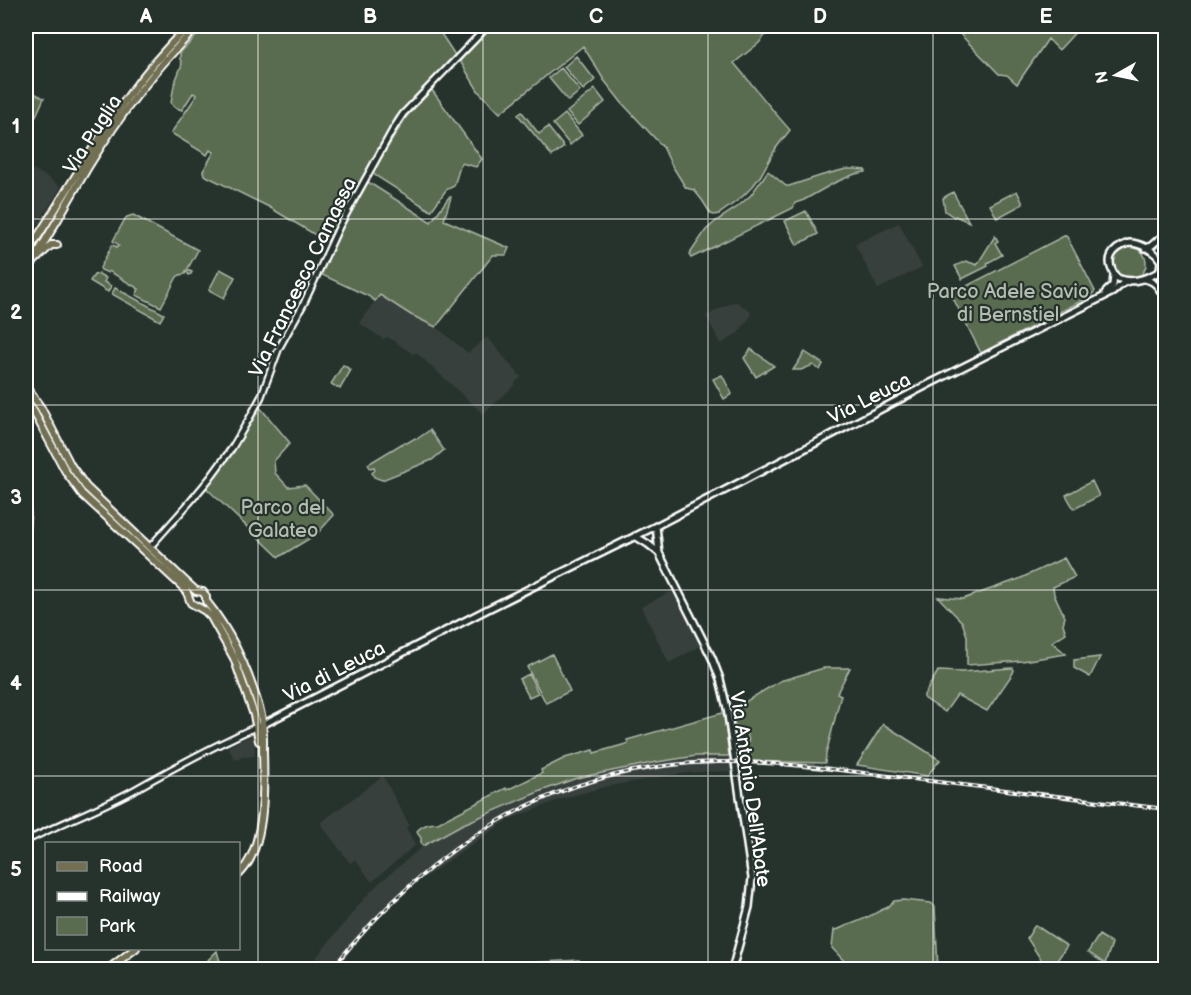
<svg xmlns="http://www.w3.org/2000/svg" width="1191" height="995" font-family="'Balsamiq Sans',sans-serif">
	<rect width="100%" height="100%" fill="#26332d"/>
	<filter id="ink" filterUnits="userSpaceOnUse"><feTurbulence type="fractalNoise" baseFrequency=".0167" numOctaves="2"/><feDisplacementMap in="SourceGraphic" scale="12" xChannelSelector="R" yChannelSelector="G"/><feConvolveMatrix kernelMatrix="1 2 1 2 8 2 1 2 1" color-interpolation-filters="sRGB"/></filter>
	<g filter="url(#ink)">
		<path fill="#383f3c" d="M26,166L47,177L61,187L33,232L26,242Z
			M899,223L922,267L878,289L855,244Z
			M379,295L411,315L436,327L468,353L487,337L521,377L515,383V385L483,414L416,352L413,354L388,337L383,339L359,323Z
			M733,302H737L750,311L751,316L738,333L721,344L706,316Z
			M670,592L673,593L700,644L699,647L669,663L641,607Z
			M254,734L255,756L245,757L244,756L235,760L228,747Z
			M696,756H729L732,758L733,771L697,772L671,775L604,787L561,799L510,819L475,842L421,880L409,890L376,920L335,969L306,970L363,900L377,885L423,846L440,836L461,825L560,783L602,773L657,762Z
			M383,776L409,825L406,827L415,845L372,882L355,860L350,863L320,823Z"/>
		<path fill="#5a6c4f" stroke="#acb6a7" stroke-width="1.5" d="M206,26H436L455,55L396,117L327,242L269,207L204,175L203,171L214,152L210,150L207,155L171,133L197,95L193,93L182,110L174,107L171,103L174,85L182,64L180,59V53Z
			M493,26H767L771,28L759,43L734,63C753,85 770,108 790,130L776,148L761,175L753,186L741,198L719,214L714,215L711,214L702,200L694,190L686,188L671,164L663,147L622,103L604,80L583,46L500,113L479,92L460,61Z
			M957,26H1081L1059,50L1048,39L1017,84L1007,75L999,74L958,32L955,28Z
			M576,56L595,80L583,90L564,67Z
			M561,68L580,91L568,101L549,78Z
			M595,89L605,102L578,125L567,112Z
			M432,90L482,159L476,167L461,163L454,186L446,190L431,211L373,174L379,161L407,116Z
			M34,93L44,98L35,118L26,113V110Z
			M522,112L539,134L548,127L564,147L552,156L518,115Z
			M565,114L582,135L570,145L553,124Z
			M846,169H855L865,170L866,172L855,174L834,183L804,200L795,203L793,208L691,258L689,255L706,230L716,221L736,208L751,195L768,171L786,186H789L823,175Z
			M368,182L431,222L449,197H451L444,220L509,248L506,255H493L436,327L411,315L380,295L375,301L368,296L320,274L341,227Z
			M1017,191L1023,204L997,218L990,205Z
			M953,192L969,222L955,216L954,217L945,211L943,198Z
			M806,211L818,234L797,245L785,221Z
			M133,215L198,250L187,270L192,272L191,274L189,275L186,271L185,274L180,275L177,277L161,307L136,295L139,289L109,271L108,273L101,270L100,268L112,245L117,247L119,245L113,241L125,219L127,217Z
			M1066,235L1095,291L1089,297L981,353L951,294Z
			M995,236L998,241L995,243L1002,255L987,263L988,266L962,279L955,266L966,261L977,265Z
			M1112 263a17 17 0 1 1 34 0a17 17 0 1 1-34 0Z
			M220,269L235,277L224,298L209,290Z
			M99,274L106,278L104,282L111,286L108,292L90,281L94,275Z
			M115,288L164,314L160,321L112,294Z
			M751,349L774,366L756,377L744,358Z
			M805,352L823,364L820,370L813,365L801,370H793Z
			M343,365L351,370L340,389L331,384Z
			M722,375L732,394L724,399L713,379Z
			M258,405L290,443L274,461L275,473L288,487L305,485L334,515L317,534L279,557L205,487Z
			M430,430L444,450L432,460L382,480L374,477L372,473L375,470L374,467L370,468L368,464L403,443H407L415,438L417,439Z
			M1092,481L1099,496L1074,509L1066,495Z
			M26,512H31L27,560H26Z
			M1064,558L1075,577L1053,587L1054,594L1065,617L1063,624L1066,633L1052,642L1066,654L1022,661L967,665V636L962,622L938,597L963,599L1019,579Z
			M552,654L570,691L546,703L527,667Z
			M1100,657L1090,677L1074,668V660Z
			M824,668H850L837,693L841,695L826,754L825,763L739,761L738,754C755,742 750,733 734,724L733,712L748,700L780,681Z
			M1011,668H1013L1014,670L1013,673L987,711L957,695L945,712L924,698V695L938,671L962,672Z
			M529,674L538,693L529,697L519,679Z
			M722,713L724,715L729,756H696L657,762L577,778L541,791L461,825L423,846L421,843V838L418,834L417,831C422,825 431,823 438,823L506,788L507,790L542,773L541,770L565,758L593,750L594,753L626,744L628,743L627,740Z
			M883,724L940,760L927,776L857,765Z
			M903,900L931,903L935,907L938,969H843L845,962L832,948L834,930C840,930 842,927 848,925C862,921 876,913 889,906L894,901Z
			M1035,925L1067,946L1051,969L1045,966L1027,938Z
			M1099,935L1112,943L1105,964L1088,952Z
			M217,951L222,969H212L208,960Z
			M579,960L575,969H510V964Z"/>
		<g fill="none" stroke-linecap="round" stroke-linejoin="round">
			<defs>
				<path id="tertiary" d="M1166,267L1160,271C1159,278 1161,282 1166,286
					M1166,271V280
					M1143,279C1157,281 1159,290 1166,301
					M150,547L190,502L210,478L232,448L249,419L261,397L279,348L304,303L339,227L392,131L403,114L488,26
					M26,841C61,823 99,809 134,790C164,773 193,757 224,742C237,736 249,729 262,725"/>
				<path id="secondary" d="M1129,243C1141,243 1155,251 1161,261L1160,271C1147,279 1129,285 1116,277C1104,260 1111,249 1129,243Z
					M1145,248L1151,246L1166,233
					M1105,293L1113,285L1114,275
					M656,526L659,553L712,658L720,679L727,708L752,878L749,907L732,970
					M635,536L648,544L658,552
					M262,725L488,609L656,526L931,383L1113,292L1122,284L1129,281"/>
				<path id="primary" d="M26,387L41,408L71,466L86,487L185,581L196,591L203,592L206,597V601C231,632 249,672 260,711C264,724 263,739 263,752C264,787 266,850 238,875
					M26,399L34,412L66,472L82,494L186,590L191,603L205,611L211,617L234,658L254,715L259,741
					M107,970L136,948"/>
				<path id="trunk" d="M26,253L35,241C83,167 124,87 189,26
					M34,261L51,245H57
					M26,269C39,254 48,235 58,219C68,201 78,184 88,167C119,116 155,68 198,26"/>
			</defs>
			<use href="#tertiary" stroke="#fff" stroke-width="9"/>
			<use href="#secondary" stroke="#fff" stroke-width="10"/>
			<use href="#primary" stroke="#fff" stroke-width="10"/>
			<use href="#trunk" stroke="#fff" stroke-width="10"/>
			<use href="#tertiary" stroke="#26332d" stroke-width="4.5"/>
			<use href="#secondary" stroke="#26332d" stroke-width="5"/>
			<use href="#primary" stroke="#726f52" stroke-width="6"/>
			<use href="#trunk" stroke="#726f52" stroke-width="6"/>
			<defs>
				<path id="rail" d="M331,970C432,844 553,765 718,762C783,761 848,771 913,779C997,789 1081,799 1166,809"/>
			</defs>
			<use href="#rail" stroke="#fff" stroke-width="4"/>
			<use href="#rail" stroke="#26332d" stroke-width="1.5" stroke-dasharray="4.5" stroke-linecap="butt"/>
		</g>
	</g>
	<path fill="none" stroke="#fff" stroke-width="1.5" stroke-opacity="0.55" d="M258,26V970M483,26V970M708,26V970M933,26V970M26,219H1166M26,405H1166M26,590H1166M26,776H1166"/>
	<g text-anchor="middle" stroke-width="4.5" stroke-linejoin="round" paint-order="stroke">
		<g font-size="20" fill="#fff" stroke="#26332d">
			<text transform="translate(92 134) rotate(-57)" y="7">Via Puglia</text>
			<text transform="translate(302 277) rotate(-64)" y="7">Via Francesco Camassa</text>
			<text transform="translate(869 398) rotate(-27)" y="7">Via Leuca</text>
			<text transform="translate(334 671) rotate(-27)" y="7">Via di Leuca</text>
			<text transform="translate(751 789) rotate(82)" y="7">Via Antonio Dell'Abate</text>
		</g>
		<g font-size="20" fill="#b5bdb0" stroke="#26332d">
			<text x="1008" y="298">Parco Adele Savio<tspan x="1008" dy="23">di Bernstiel</tspan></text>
			<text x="283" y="514">Parco del<tspan x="283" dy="23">Galateo</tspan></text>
		</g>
	</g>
	<rect width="1191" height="995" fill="none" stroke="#26332d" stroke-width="66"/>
	<rect x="45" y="842" width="195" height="108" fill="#26332d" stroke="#7d8581" stroke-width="1.5"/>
	<rect x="57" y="862" width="30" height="9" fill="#726f52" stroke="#7d8581" stroke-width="1.5"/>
	<text x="99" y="872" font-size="18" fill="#ffffff">Road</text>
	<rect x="57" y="892" width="30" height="9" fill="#ffffff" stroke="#7d8581" stroke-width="1.5"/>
	<text x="99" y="902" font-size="18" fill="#ffffff">Railway</text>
	<rect x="57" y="917" width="30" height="18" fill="#5a6c4f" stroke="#7d8581" stroke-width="1.5"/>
	<text x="99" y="932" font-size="18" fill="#ffffff">Park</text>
	<g transform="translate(1116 75) rotate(261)" stroke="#26332d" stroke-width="4.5" paint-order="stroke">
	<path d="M0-4.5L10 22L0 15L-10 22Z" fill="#ffffff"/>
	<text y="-9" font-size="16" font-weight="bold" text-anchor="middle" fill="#ffffff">N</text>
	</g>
	<rect x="33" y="33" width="1125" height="929" fill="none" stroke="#fff" stroke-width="2"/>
	<g font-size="20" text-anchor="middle" font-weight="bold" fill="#fff">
		<text x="146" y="23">A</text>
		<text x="370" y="23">B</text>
		<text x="596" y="23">C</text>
		<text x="820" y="23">D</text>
		<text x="1046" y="23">E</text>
		<text x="16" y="133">1</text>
		<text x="16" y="319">2</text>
		<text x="16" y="504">3</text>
		<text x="16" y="690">4</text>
		<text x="16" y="876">5</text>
	</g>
</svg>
